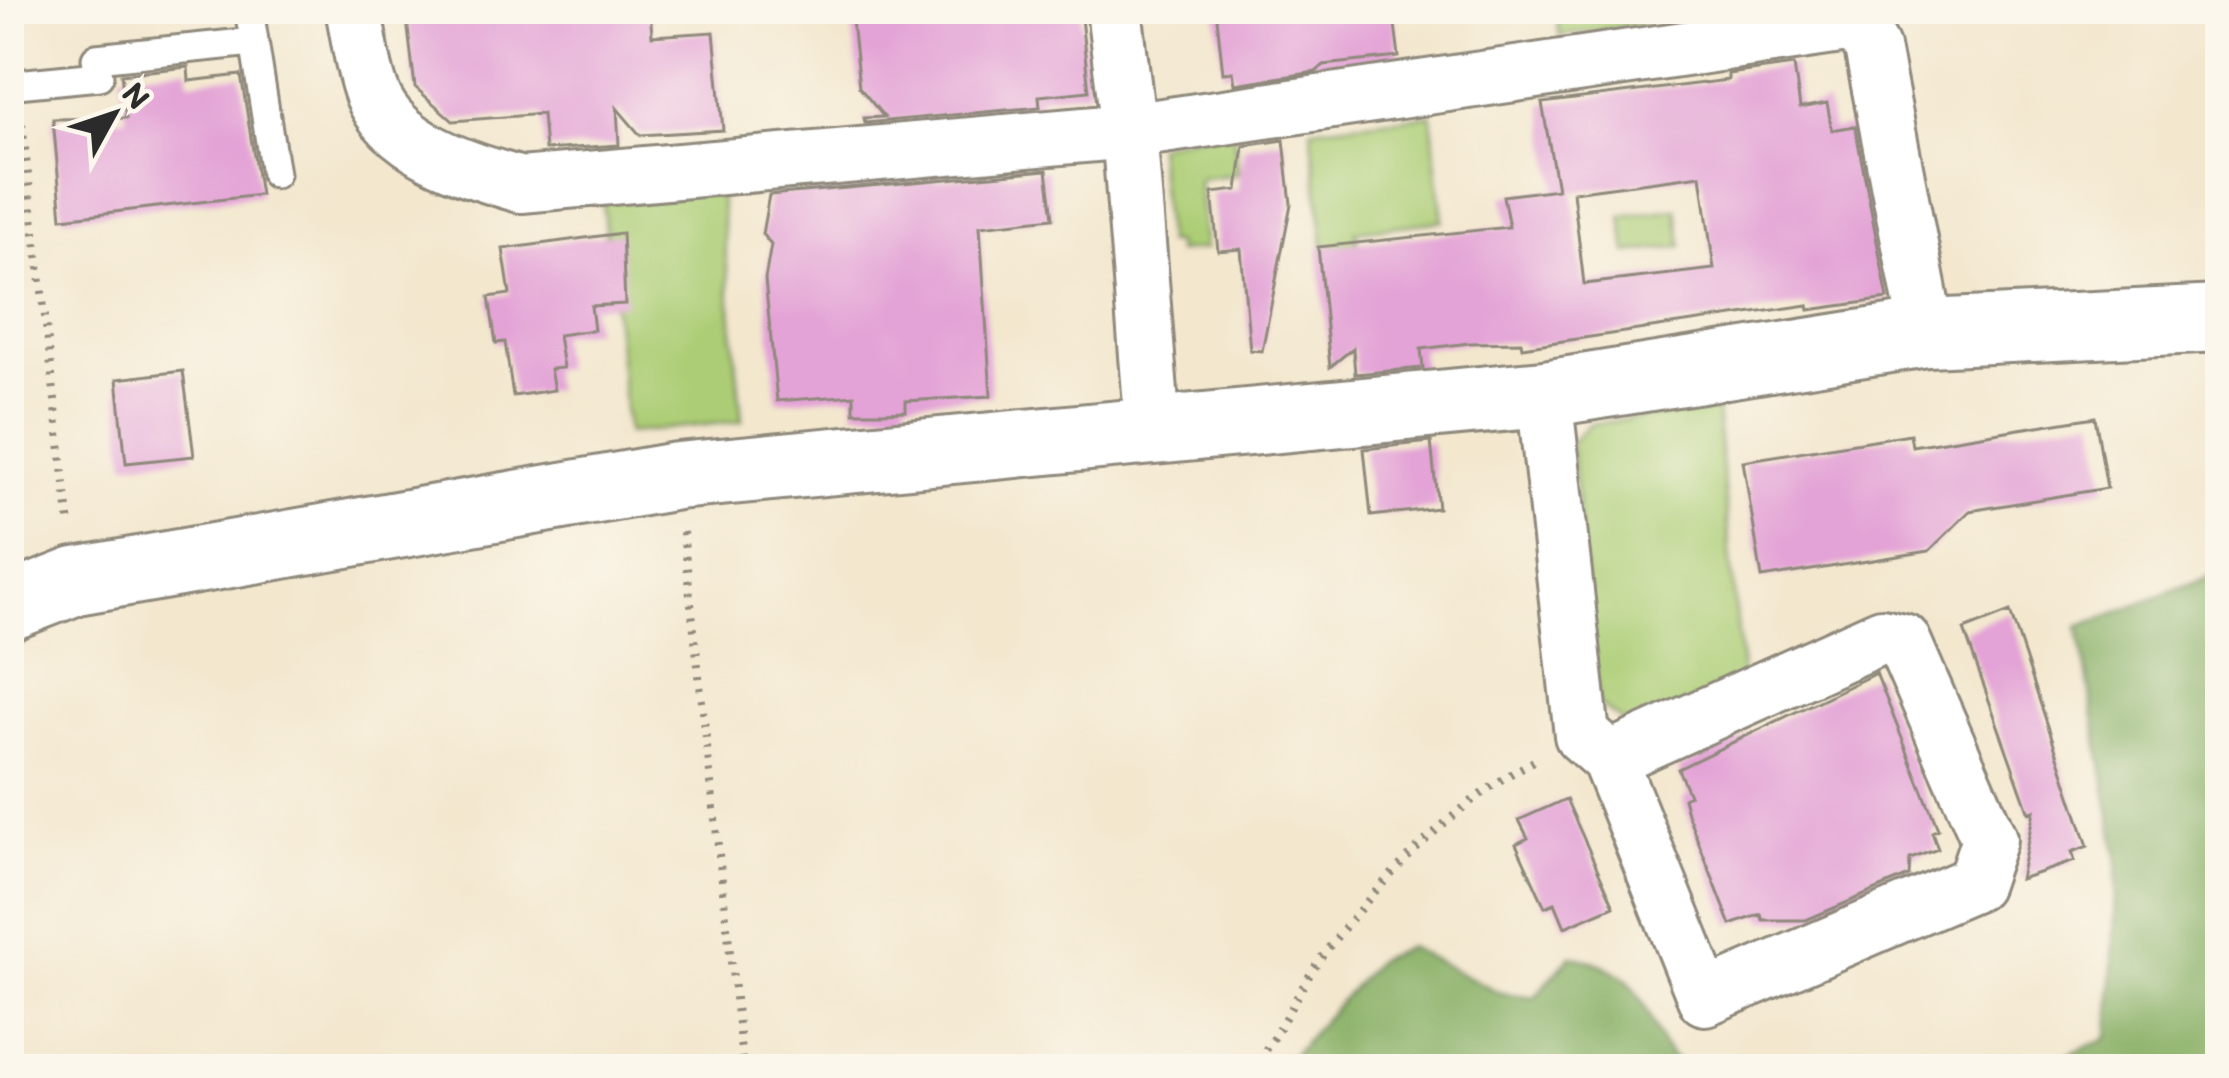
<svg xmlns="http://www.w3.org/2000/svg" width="2229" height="1078" font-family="Itim,sans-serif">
	<rect width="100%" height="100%" fill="#fbf7ec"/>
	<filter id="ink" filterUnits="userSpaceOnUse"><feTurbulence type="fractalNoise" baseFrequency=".00833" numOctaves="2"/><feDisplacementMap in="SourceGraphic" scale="24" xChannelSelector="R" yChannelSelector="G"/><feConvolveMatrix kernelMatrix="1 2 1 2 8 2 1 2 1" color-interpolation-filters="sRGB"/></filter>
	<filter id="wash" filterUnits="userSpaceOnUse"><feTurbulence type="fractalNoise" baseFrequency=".004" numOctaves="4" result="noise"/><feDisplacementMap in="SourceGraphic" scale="48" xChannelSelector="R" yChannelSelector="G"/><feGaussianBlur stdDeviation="2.7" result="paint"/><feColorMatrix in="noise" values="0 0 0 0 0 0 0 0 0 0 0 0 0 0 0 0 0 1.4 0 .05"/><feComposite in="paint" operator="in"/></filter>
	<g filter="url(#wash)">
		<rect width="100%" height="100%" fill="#f3e7ce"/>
		<path fill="#accd75" stroke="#6c7c50" stroke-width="3" d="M1555,9H1644L1646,23L1560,36Z
			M1431,115L1443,221L1356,231L1360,267L1327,271L1311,128Z
			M1233,126L1238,174L1198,179L1205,249L1176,252L1175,243H1166L1156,145Z
			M718,174L742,421L627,433L601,188Z
			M1677,209L1682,246L1627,253L1622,216Z
			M1716,410L1743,683L1638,733L1598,704L1571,443L1589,424Z"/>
		<path fill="#89b066" stroke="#5a6e48" stroke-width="3" d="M2220,572V1069H2039L2109,1037L2118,860L2079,627Z
			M1408,947L1501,993L1535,997L1571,955C1592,960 1618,969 1632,985C1654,1012 1656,1060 1694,1069H1280L1377,960Z"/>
		<g id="blocks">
			<path fill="#e3a3d6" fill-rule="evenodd" d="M445,9H650L652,36L714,32L723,130L640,135L617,108L619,145L545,150L542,114L453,121L415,87L406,12Z
				M986,9H1080L1089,91L1039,96L1040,107L865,123L864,118L884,117L859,87L852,21Z
				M1216,9H1393L1399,57L1324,65L1316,72L1235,84L1233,72L1223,73Z
				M1794,65L1800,108L1827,103L1832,130L1855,126L1888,299L1809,310L1808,305L1522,347L1521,342L1469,343L1421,349L1423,368L1355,374L1353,348L1330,367L1318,247L1509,227L1503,196L1557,189L1542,103L1728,80V74ZM1701,175L1714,269L1584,284L1573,192Z
				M188,67L189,81L241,75L260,195L62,218L53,119L126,118L121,74Z
				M1284,140L1291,204L1262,351L1250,350L1241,249L1218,251L1212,193L1238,190L1244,146Z
				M1047,170L1053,218L980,226L991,396L906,401V411L882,412H854V395L777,401L765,279L771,245L762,234L769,195Z
				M622,233L625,304L591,306L594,330L558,335L563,368L550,369L554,390L513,396L505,342L496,343L489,297L510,294L503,249Z
				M183,371L194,456L126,463L117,379Z
				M2095,417L2107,488L1970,511L1929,551L1762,578L1743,461L1910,434L1912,446Z
				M1431,442L1438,508L1371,516L1364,449Z
				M2010,612L2088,846L2072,852L2075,861L2020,879L2034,811L2029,813L1964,630Z
				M1876,673L1938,829L1932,832L1938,849L1910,859L1909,876L1806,920H1763L1761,914L1731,925L1687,813L1683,798L1689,795L1678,769Z
				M1566,799L1614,906L1565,927L1555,903L1545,907L1516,844L1528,838L1519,820Z"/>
		</g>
	</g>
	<g filter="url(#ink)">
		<use href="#blocks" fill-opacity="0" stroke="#8f897c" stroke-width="3"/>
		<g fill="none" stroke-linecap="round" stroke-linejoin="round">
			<defs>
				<path id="service" d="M249,9L275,174
					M17,84L99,76L96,58L253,42"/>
				<path id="minor" d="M353,9C359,36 362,67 372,93C393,149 470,170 521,185L1129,131L1854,24
					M1114,9L1129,131L1153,430
					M1850,9L1872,48L1927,333
					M1544,394L1582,735L1609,759L1705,998L1974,883L1989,839L1903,641L1882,636L1609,759"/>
				<path id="tertiary" d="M9,607L76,581L677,476L1544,394L1927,333L2220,319"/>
			</defs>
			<use href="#service" stroke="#8f897c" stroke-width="33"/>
			<use href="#minor" stroke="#8f897c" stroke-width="60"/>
			<use href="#tertiary" stroke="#8f897c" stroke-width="72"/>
			<path stroke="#8f897c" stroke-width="8" stroke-dasharray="3 9" stroke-linecap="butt" d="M22,124L70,526
				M683,532L743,1069
				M1251,1069C1281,1033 1298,988 1326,951C1383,878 1457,799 1540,758"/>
			<use href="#service" stroke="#fff" stroke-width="27"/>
			<use href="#minor" stroke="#fff" stroke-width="54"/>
			<use href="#tertiary" stroke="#fff" stroke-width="66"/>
		</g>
	</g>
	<rect width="2229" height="1078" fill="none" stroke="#fbf7ec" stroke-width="48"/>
	<g transform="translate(114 114) rotate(50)" stroke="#fbf7ec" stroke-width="9" paint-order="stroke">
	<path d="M0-9L21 45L0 30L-21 45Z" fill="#2b2b2b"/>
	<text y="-18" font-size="33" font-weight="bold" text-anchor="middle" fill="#2b2b2b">N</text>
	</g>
</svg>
